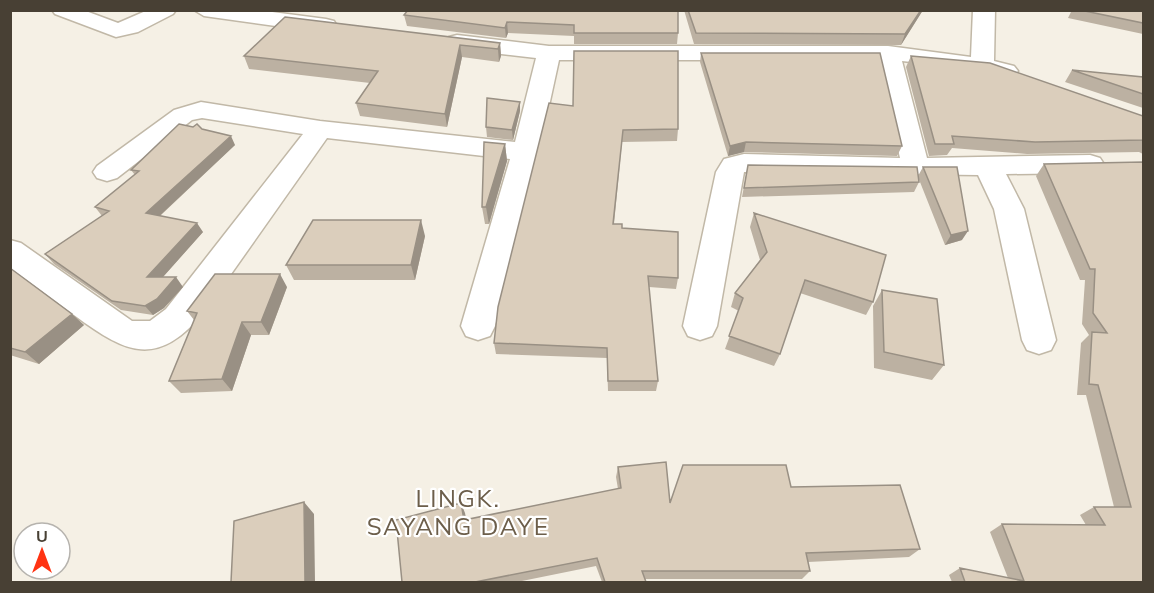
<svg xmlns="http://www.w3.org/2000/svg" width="1154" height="593" font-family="Mulish,sans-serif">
	<rect width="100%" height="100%" fill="#f5f0e5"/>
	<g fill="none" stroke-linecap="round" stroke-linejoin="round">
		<defs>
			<path id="minor" d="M52,10H83L118,23L148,10H176L173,14L138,32L116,37L55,14Z
				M194,10H257L326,19L334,21L337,26L334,31L326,33L204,16Z
				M973,10H995L994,61L1014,66L1018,71L1014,76L1006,78L949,66L902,61L927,158L1090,155L1100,158L1104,164L1100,170L1090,173L1006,174L1024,209L1056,340L1051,350L1039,354L1027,350L1022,340L994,209L978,175L744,172L717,326L712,336L700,340L688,336L683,326L716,172L724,159L744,154L900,158L878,60H559L539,152L495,326L490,336L478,340L466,336L461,326L510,159L327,138L205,311C157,369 127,354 74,315C53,299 32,284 10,268V240L21,243L132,321H150L166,309L303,134L202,118L192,120L117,178L107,181L97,178L93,172L97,166L174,110L201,102L320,121L515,142L536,58L457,49L449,47L446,42L449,37L457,35L549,46H888L971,57Z"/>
		</defs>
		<use href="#minor" stroke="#c1b8a7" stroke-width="3"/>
		<use href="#minor" fill="#fff" fill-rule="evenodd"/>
	</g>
	<path fill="#bcb1a2" d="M408,10L678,33L677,44H574V36L508,33L506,38L407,26L404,15Z
		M684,10H923L901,45L694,44Z
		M1072,10H1143V34L1068,18Z
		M285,17L500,43L501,56L499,62L462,57L447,127L360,116L356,103L370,83L249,69L244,56Z
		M701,53L902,146L897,156L744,152L728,156L700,62Z
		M911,56L1143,116V154L1139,152L1027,154L952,148L947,155L929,156L906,67Z
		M1072,70L1143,77V108L1065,82Z
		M573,106L678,129L677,141L622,142L614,224L622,228L678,278L676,289L649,287L658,381L656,391H608L607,358L496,354L494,343Z
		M520,111L513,140L487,137L486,127Z
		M202,129L235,145L160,216L203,232L163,277L183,287L164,308L153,315L121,310L54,264L45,254L102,216L95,207L135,175L131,170Z
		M505,144L507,161L489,224H485L482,207Z
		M1143,162V582H952L949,575L960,568L1008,578L990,532L1002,524L1086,525L1080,515L1094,507H1114L1086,395H1077L1081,343L1089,335L1082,324L1085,280H1080L1036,176L1044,164Z
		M748,165L918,176L923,167L962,240L945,245L918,177L919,182L914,192L742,197Z
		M754,213L873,302L866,315L800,293L780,354L774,366L725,349L739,311L731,307L735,293L760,260L750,227Z
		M425,236L415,280H294L286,265Z
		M10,268L84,325L39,364L10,355Z
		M287,287L269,335H251L232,391L181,393L169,381L194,320L187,311Z
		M882,290L944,365L932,380L874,368L873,306Z
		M618,467L670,503L791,487L920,549L909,557L808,562L810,571L802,579H645L646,582H602L596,566L517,582H402L465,513L466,520L618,489L616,477Z"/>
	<path fill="#999084" d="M921,10H923L901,45L905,34Z
		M507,22L508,33L506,38L505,28Z
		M500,43L501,56L499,62L498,49Z
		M460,45L462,57L447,127L445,114Z
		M520,102V111L513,140L512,130Z
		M231,136L235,145L153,222L146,213Z
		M746,142L744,152L728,156L730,146Z
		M505,144L507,161L489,224L486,207Z
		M421,220L425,236L415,280L411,265Z
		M197,223L203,232L154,287L147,277Z
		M968,231L962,240L945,245L951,235Z
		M280,274L287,287L269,335L261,322Z
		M176,277L183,287L164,308L153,315L145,306Z
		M72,314L84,325L39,364L25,352Z
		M242,322L251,335L232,391L222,379Z
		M304,502L314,514L315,582H305Z
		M461,503L465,513L467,530L464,520Z"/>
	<path fill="#dbcebc" stroke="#999084" stroke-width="1.5" d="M408,10H678V33H574V25L507,22L505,28L404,15Z
		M688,10H921L905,34L696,33Z
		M1080,10H1143V23Z
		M285,17L500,43L498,49L460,45L445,114L356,103L378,71L244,56Z
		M574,51H678V129L623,130L613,224H622V228L678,232V278L648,276L658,381H608L607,348L494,343L498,307L549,103L573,106Z
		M701,53H880L902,146L746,142L730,146Z
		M911,56L990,63L1143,116V140L1035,142L952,136L954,144H935Z
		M1072,70L1143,77V94Z
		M487,98L520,102L512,130L486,127Z
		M179,124L193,127L197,124L202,129L231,136L146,213L197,223L147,277H176L157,299L145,306L112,301L45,254L109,211L95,207L139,171L131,170Z
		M484,142L505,144L486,207H482Z
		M1143,162V582H965L960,568L1024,581L1002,524L1105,525L1094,507H1131L1098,385L1089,384L1092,332L1107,333L1093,313L1095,269H1090L1044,164Z
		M748,165L917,167L919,182L744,188Z
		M923,167H957L968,231L951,235Z
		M754,213L886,255L873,302L805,280L780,354L729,336L743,298L735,293L767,252Z
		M313,220H421L411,265H286Z
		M10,268L72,314L25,352L10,348Z
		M215,274H280L261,322H242L222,379L169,381L197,313L187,311Z
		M882,290L937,299L944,365L884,352Z
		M666,462L670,503L683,465H786L791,487L900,485L920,549L806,553L810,571H642L646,582H605L597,558L475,582H402L396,520L461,503L464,520L621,488L618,467Z
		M304,502L305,582H231L234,521Z"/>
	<g text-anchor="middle" stroke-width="4.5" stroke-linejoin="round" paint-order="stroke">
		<g font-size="24" letter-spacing="1.5" fill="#6c5e4a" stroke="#fff">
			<text x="458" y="507">LINGK.<tspan x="458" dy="28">SAYANG DAYE</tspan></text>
		</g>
	</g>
	<rect width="1154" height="593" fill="none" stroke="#484034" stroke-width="24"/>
	<g transform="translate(42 551)"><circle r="28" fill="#ffffff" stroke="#b6b3ae" stroke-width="1.5"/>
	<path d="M0-4.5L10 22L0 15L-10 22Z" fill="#ff3312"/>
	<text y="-9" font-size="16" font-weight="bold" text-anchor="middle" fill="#484034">U</text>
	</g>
</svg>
